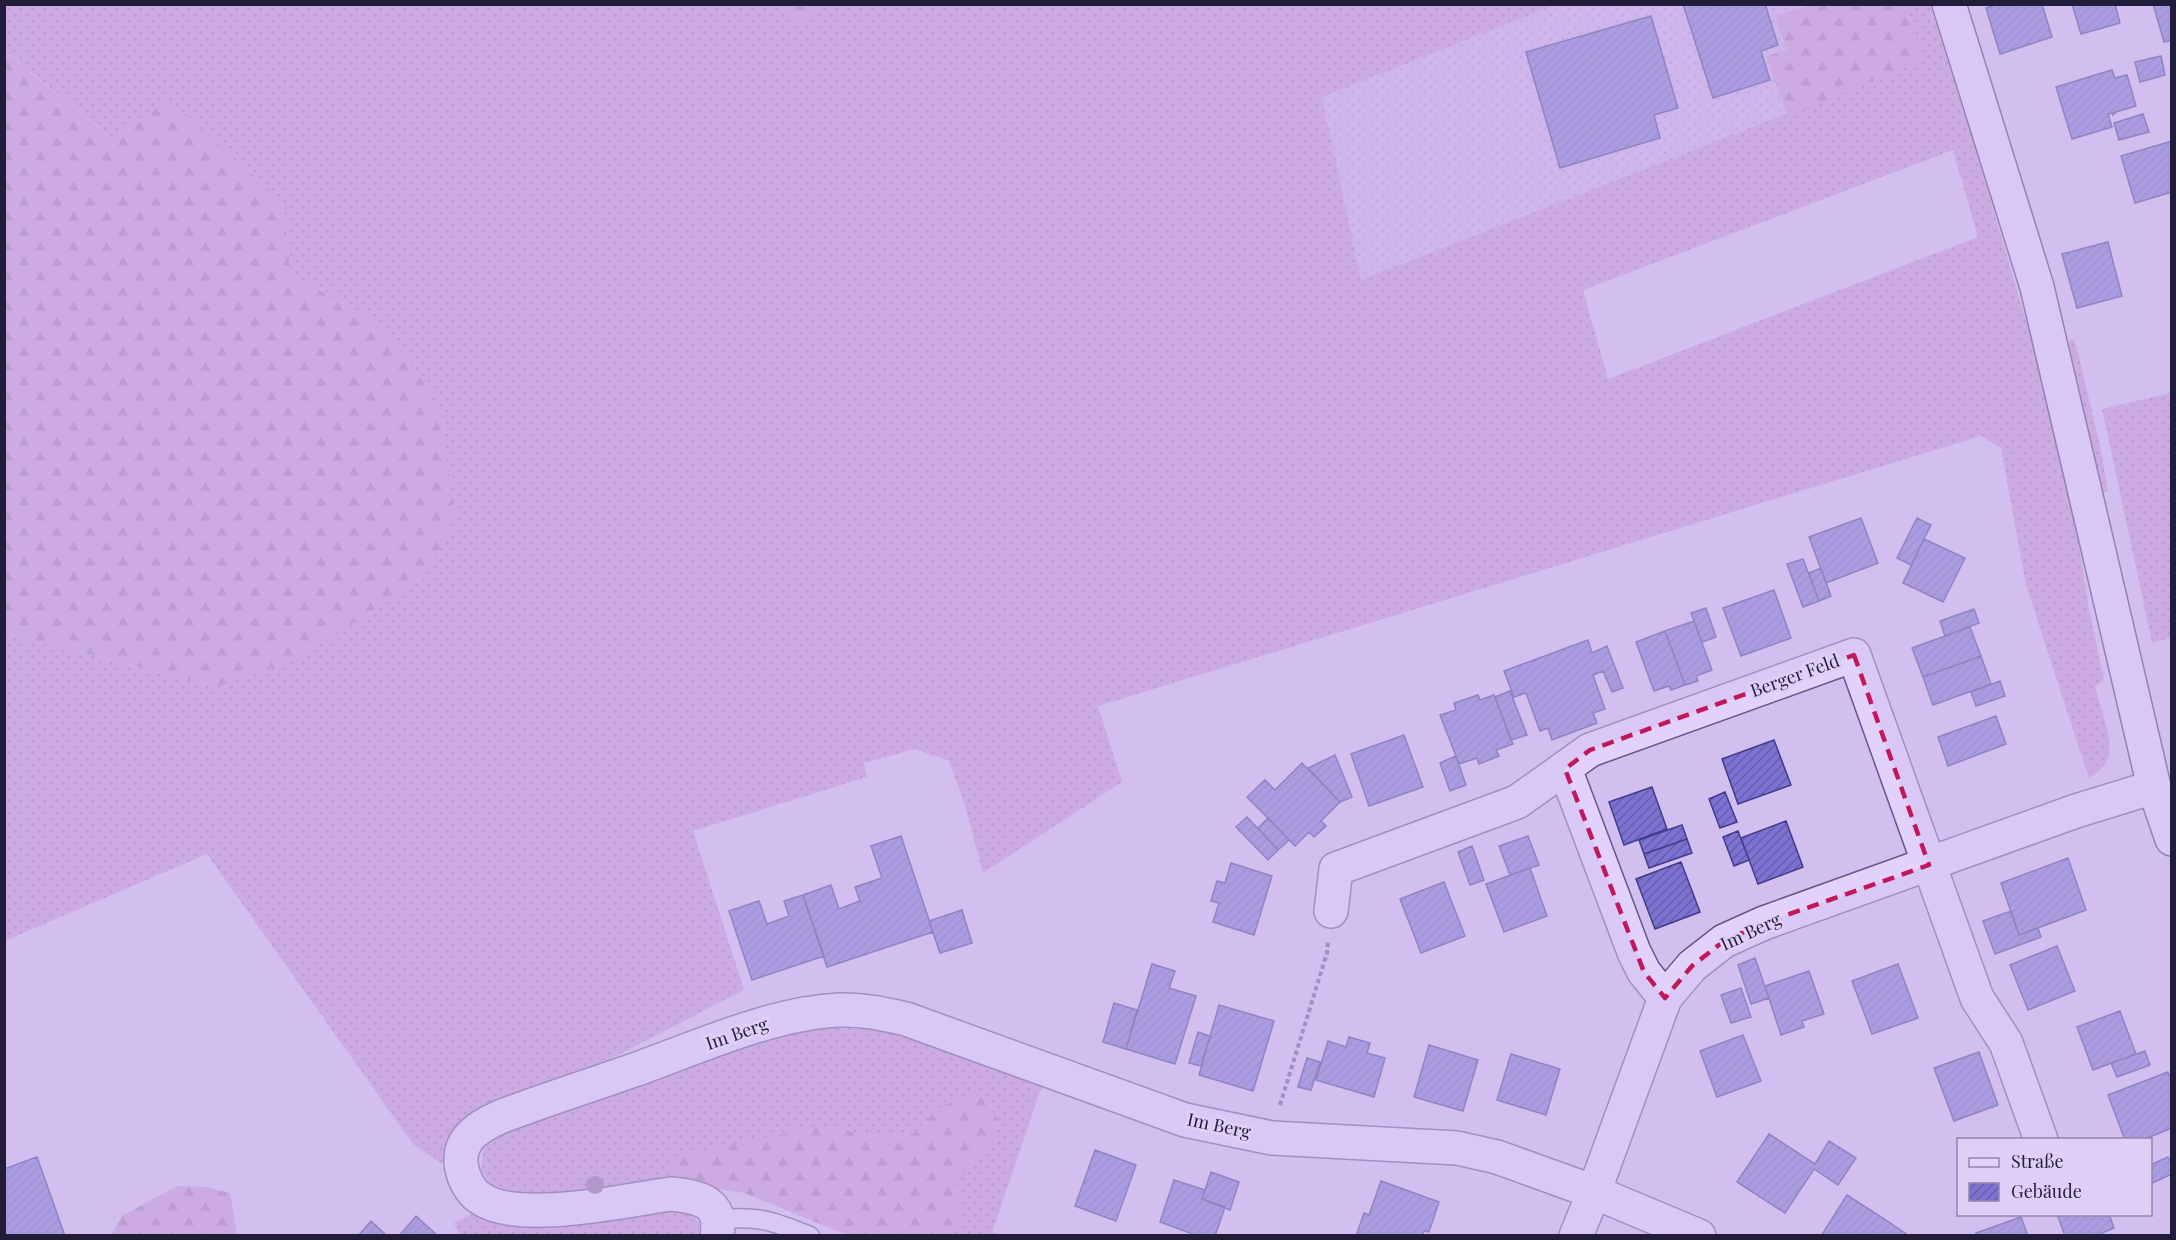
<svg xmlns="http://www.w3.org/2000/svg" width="2176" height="1240" font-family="'Playfair Display',serif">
	<defs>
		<pattern id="farmland-dots" width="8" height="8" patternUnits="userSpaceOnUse" patternTransform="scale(1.5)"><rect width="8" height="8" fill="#cbace6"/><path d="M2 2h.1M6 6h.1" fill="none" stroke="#ae93c6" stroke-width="1.8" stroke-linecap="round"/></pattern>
		<pattern id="grass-dots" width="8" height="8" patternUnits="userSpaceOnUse" patternTransform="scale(1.5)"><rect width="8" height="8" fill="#c392cf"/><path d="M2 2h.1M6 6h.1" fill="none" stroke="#9e76a9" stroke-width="1.8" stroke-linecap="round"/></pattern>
		<pattern id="forest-firs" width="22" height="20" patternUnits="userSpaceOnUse" patternTransform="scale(1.5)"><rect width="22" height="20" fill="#c392cf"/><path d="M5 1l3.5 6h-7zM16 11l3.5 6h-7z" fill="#9e76a9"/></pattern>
		<pattern id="building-hatch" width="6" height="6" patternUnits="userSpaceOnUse" patternTransform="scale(1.5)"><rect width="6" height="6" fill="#7d72d1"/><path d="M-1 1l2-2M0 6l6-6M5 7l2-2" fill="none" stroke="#665dab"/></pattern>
	</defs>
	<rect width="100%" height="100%" fill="#d2bff0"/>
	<path fill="url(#farmland-dots)" d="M1555,5H1810L1775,16L1787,50L1788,116L1361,280L1322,97Z"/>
	<path fill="url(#grass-dots)" fill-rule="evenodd" d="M783,4L801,23L817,4L1555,5L1322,97L1361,280L1924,60L1906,5H1930L1974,144L2045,385L2078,538L2088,604L2104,680L2095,687C2100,706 2115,743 2107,761C2103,769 2096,773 2089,778L2026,585L2001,448L1981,436L1098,706L1122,782L983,873L965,805L949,761L915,749L864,763L867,777L693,831L744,990L570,1080L489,1107L464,1119L446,1142L442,1164L413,1144L207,854L5,941L4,633L217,687L388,329L291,274L282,201L111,137L5,52V5ZM1953,150L1978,237L1608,379L1583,290Z
		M2070,340H2073L2076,345L2100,445L2108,491L2103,493L2068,345Z
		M2171,393V638L2152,642L2102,409Z
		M852,1024L1052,1056L992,1233L999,1235H950L961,1213L955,1186L970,1165L992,1143L938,1108L915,1133L877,1136L820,1126L681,1183L530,1198L502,1191L489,1182L481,1170L483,1151L497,1131L760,1038L807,1027Z
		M639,1208L689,1210L699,1223V1236H460L454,1223L477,1212Z"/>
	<path fill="url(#forest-firs)" d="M1906,4L1924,60L1788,116L1766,56L1787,50L1775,16L1810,5Z
		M783,5H817L801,23Z
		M4,52L110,137L170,100L282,201L291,274L388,329L440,407L455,516L422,580L295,660L217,687L5,633Z
		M978,1091L1000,1122L992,1143L970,1165L956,1186L961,1213L950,1235H847L744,1193L681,1183L668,1176L670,1157L820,1126L877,1136L915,1133L938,1108Z
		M177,1186L206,1187L230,1193L237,1235H111L122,1216Z"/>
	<path fill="url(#building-hatch)" stroke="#423b8b" stroke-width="1.5" d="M1683,4H1765L1778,45L1761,51L1770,80L1713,98Z
		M1998,4H2042L2052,37L2000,54L1986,8Z
		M2072,4H2115L2120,23L2081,34Z
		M2153,4H2172V40L2164,42Z
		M1651,16L1678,108L1654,115L1660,138L1560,168L1526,52Z
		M2161,56L2165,75L2140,82L2135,62Z
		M2112,70L2115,78L2127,75L2136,106L2116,112L2113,115V113L2108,114L2112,127L2072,139L2056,87Z
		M2143,114L2149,132L2119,140L2114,123Z
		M2172,141V192L2135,203L2121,156Z
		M2108,242L2122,296L2077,308L2062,254Z
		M1861,518L1878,563L1826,583L1809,537Z
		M1917,518L1931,525L1911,565L1897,558Z
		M1924,539L1965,558L1943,602L1903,583Z
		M1803,559L1819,601L1803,607L1787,564Z
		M1821,568L1831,596L1819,601L1809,573Z
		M1774,590L1791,638L1741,656L1723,608Z
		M1706,608L1716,637L1702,642L1691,613Z
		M1974,609L1979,623L1945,636L1940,621Z
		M1694,621L1712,670L1696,676L1698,681L1685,685L1665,631Z
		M1970,627L1981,656L1923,677L1912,648Z
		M1665,631L1685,685L1671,690L1669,686L1654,691L1636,642Z
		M1588,640L1592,653L1607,646L1623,688L1612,692L1603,671L1593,675L1605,709L1593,713L1597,723L1552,740L1548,728L1540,731L1526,693L1514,697L1504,671Z
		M1981,656L1991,684L1933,705L1923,677Z
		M2000,681L2005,696L1976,706L1971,692Z
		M1510,691L1527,735L1511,740L1495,697Z
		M1478,695L1480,700L1494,695L1513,744L1496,750L1499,756L1479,764L1477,758L1459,764L1440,715L1456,710L1454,703Z
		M1996,716L2006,744L1948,766L1938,737Z
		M1404,735L1423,787L1369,806L1351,754Z
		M1774,740L1791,785L1738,804L1722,759Z
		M1335,755L1352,797L1340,802L1308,768Z
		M1456,756L1466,785L1450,791L1440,763Z
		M1302,763L1340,802L1321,821L1326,826L1314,837L1309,832L1295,846L1247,797L1265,780L1275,790Z
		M1652,787L1667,829L1624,845L1609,802Z
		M1725,792L1737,822L1720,828L1709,799Z
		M1247,817L1278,850L1268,860L1236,827Z
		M1268,818L1289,840L1278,850L1258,828Z
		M1786,821L1803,867L1758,884L1741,838Z
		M1682,825L1687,839L1644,854L1639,840Z
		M1738,831L1749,860L1734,866L1723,837Z
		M901,836L933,932L827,967L803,895L831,885L839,909L860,901L855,887L882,878L871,846Z
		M1528,836L1539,865L1510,875L1499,846Z
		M1687,839L1692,853L1649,868L1644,854Z
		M1472,846L1484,880L1470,885L1458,852Z
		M2068,858L2086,910L2019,935L2001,883Z
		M1681,862L1700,912L1655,929L1636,879Z
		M1231,863L1272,876L1254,935L1213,922L1219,903L1211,901L1217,881L1225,883Z
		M1530,868L1547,916L1504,932L1486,884Z
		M1444,882L1465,936L1421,953L1400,899Z
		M803,895L824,956L752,980L729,911L759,901L767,924L789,916L784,901Z
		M962,910L972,943L940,953L929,921Z
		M2011,911L2019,935L2038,928L2041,937L1995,954L1983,921Z
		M2057,946L2075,991L2028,1010L2010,965Z
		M1755,958L1769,998L1751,1004L1738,965Z
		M1152,964L1175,971L1169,988L1196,996L1175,1064L1126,1049Z
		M1898,964L1918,1018L1872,1034L1852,981Z
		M1809,971L1824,1014L1802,1021L1804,1027L1781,1035L1765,986Z
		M1741,988L1751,1017L1731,1023L1721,995Z
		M1114,1003L1137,1010L1126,1049L1103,1042Z
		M1219,1005L1274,1021L1253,1091L1199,1075Z
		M2120,1011L2136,1054L2093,1070L2077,1027Z
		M1198,1032L1210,1036L1201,1066L1189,1063Z
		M1743,1035L1761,1081L1717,1097L1700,1051Z
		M1349,1037L1370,1043L1367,1053L1385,1058L1374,1097L1316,1080L1328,1041L1346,1047Z
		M1429,1045L1478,1060L1463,1111L1414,1097Z
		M2145,1051L2150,1065L2117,1077L2111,1063Z
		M1979,1052L1998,1105L1954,1121L1934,1068Z
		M1511,1054L1560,1069L1546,1115L1497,1100Z
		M1307,1058L1320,1062L1311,1090L1298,1087Z
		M2168,1072L2172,1082V1128L2143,1140H2125L2108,1095Z
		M1769,1134L1815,1164L1829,1141L1856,1158L1838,1185L1814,1169L1785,1213L1737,1182Z
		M1095,1150L1136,1165L1116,1221L1075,1206Z
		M37,1157L65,1236H4V1169Z
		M2168,1157L2172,1164V1174L2150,1184V1165Z
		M1211,1172L1239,1182L1230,1210L1202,1199Z
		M1174,1180L1205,1190L1202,1199L1225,1207L1215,1236H1198L1160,1222Z
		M1381,1181L1439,1202L1429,1232L1424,1231L1422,1236H1356L1364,1213L1369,1215Z
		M1847,1195L1889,1222L1909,1236H1821Z
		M2057,1214H2109L2114,1228L2095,1236H2065Z
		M416,1216L438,1236H399Z
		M2021,1217L2028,1236H1977L1976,1233Z
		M371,1221L387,1236H358Z"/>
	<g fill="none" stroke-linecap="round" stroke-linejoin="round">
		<defs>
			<path id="lane" d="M719,1219C760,1216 773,1221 810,1236"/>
			<path id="street" d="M1565,769L1634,952L1644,972L1665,998
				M1331,911L1336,869L1517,802L1590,750L1854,655L1977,998L2006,1043L2041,1140
				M717,1236C723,1201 699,1197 671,1194C627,1200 517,1225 480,1198C469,1191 462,1175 461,1163C459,1138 480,1126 500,1117C544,1100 589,1086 634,1070C696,1048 772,1013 839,1010C862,1009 884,1014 906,1019L1185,1120L1272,1138L1457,1148L1497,1157L1594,1192L1699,1236
				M1576,1236L1594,1192L1665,998L1692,966L1724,941L1764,923L2076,811L2154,787"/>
			<path id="secondary" d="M1949,4L2037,287L2154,787L2172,839"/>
		</defs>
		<use href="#lane" stroke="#62568a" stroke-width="21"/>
		<use href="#street" stroke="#62568a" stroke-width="36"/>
		<use href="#secondary" stroke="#433a6c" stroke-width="36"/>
		<path stroke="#62568a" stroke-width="4" stroke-dasharray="4.5 3" stroke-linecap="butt" d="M1280,1105L1327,953L1328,942"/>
		<use href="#lane" stroke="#e2d2fb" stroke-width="18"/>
		<use href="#street" stroke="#e2d2fb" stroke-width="33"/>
		<use href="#secondary" stroke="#e2d2fb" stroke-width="33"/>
	</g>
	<circle fill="#8c689b" cx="595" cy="1185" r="9"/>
	<path d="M0 0H2176V1240H0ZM1854,655L1929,865L1764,923L1724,941L1692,966L1665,998L1644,972L1565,769L1590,750Z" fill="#d2bff0" fill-opacity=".55" fill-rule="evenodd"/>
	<path fill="none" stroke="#c2185b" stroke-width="4.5" stroke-dasharray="12 8" stroke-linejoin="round" d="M1854,655L1929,865L1764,923L1724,941L1692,966L1665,998L1644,972L1565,769L1590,750Z"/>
	<g text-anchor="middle" stroke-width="6" stroke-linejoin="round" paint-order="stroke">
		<g font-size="18" fill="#211c39" stroke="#dfcff7">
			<text transform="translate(1795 676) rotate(-20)" y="6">Berger Feld</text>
			<text transform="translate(1751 932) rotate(-25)" y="6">Im Berg</text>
			<text transform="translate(737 1034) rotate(-19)" y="6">Im Berg</text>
			<text transform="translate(1219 1126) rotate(12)" y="6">Im Berg</text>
		</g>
	</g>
	<rect width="2176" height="1240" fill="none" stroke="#211c39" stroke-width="12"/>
	<rect x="1957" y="1138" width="195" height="78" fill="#dfcff7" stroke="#9387ab" stroke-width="1.5"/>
	<rect x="1969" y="1158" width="30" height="9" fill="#e2d2fb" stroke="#9387ab" stroke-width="1.5"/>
	<text x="2011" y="1168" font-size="18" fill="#211c39">Straße</text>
	<rect x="1969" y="1183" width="30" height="18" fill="url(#building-hatch)" stroke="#9387ab" stroke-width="1.5"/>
	<text x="2011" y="1198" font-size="18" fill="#211c39">Gebäude</text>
</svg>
